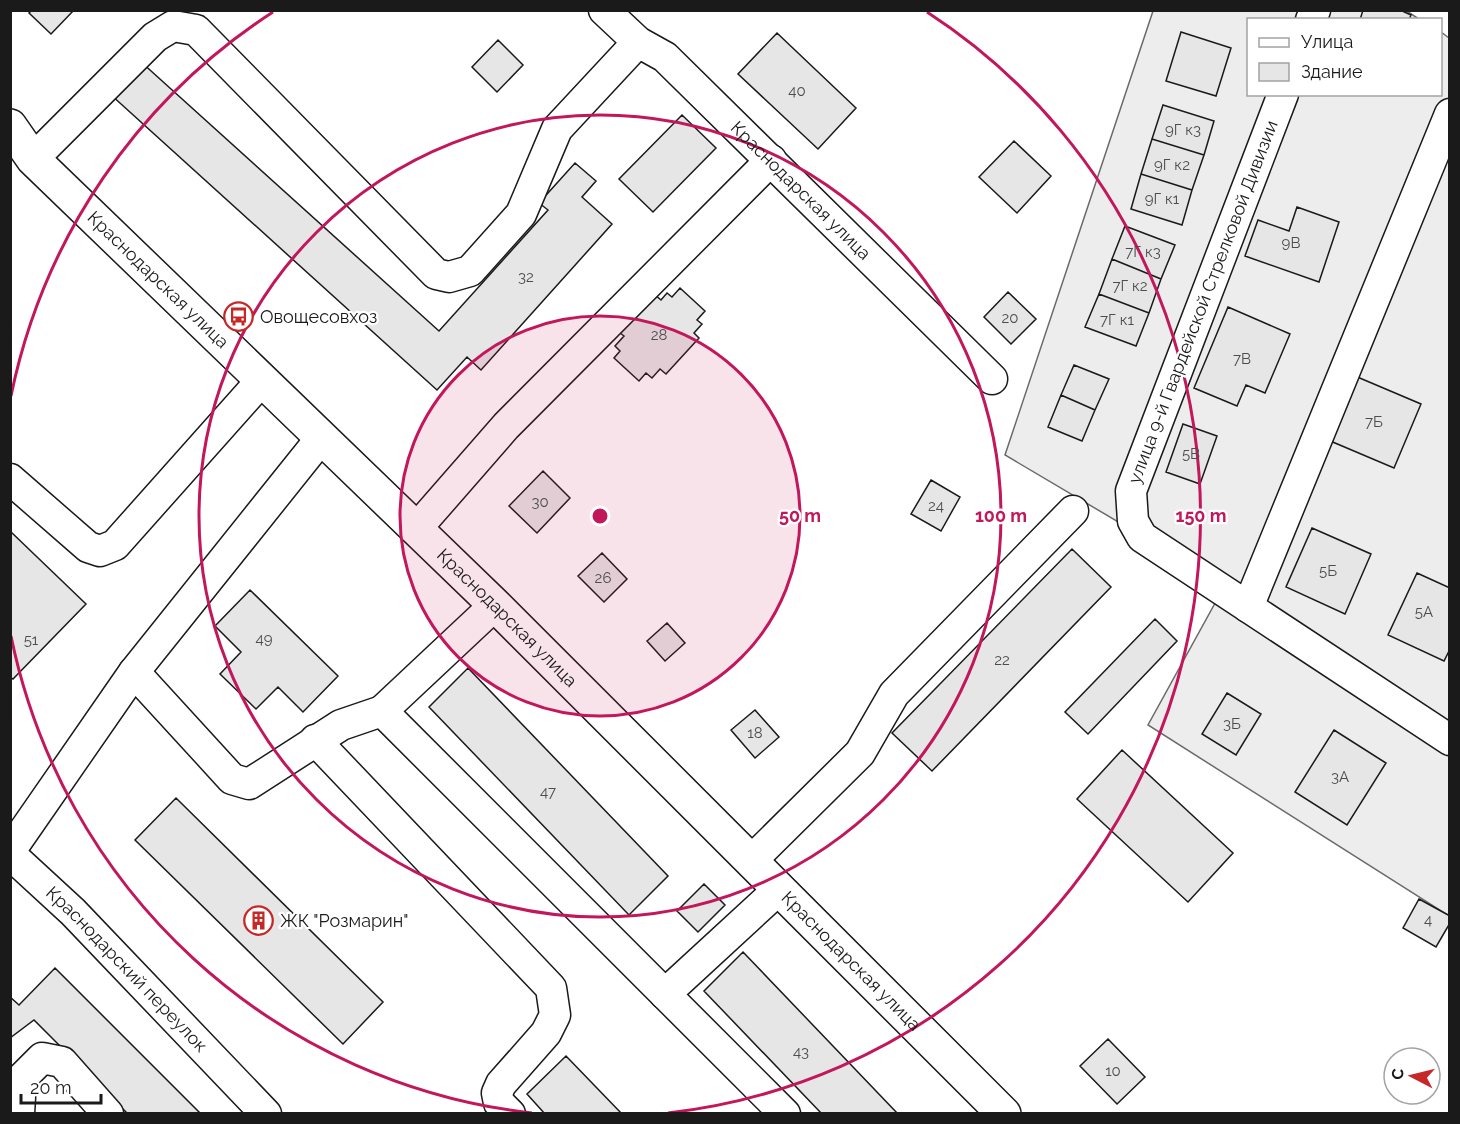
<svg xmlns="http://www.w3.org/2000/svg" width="1460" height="1124" font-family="Raleway,sans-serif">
	<rect width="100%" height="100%" fill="#fff"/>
	<path fill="#ededed" stroke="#6a6a6a" stroke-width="1.5" d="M1405,10L1419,19L1248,20V94H1440L1441,32L1449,38V916L1148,725L1225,585L1005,455L1153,11Z"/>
	<path fill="#e6e6e6" stroke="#1a1a1a" stroke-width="1.5" d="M32,10H74L51,34L29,13Z
		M1363,10H1400L1411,15L1409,20H1360Z
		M1181,32L1231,48L1216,96L1166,81Z
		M777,33L856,108L818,149L738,74Z
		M498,40L523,65L497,92L472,67Z
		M140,61L439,331L548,210L539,203L575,163L596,181L582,197L612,224L481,370L467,357L437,390L110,94Z
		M1163,105L1214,121L1204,155L1152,139Z
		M682,115L716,148L653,212L619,179Z
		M1152,139L1204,155L1192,190L1141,174Z
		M1014,141L1051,176L1017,213L979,177Z
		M1141,174L1192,190L1182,225L1131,209Z
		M1297,207L1339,222L1319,282L1245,256L1258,220L1289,231Z
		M1125,226L1175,245L1161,279L1112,259Z
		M1112,259L1161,279L1149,313L1099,294Z
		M680,288L705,311L697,320L702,324L694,333L699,338L666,374L660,369L652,378L646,373L639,381L614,358L620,351L615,346L624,336L620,333L654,294L661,300L667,293L672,297Z
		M1008,292L1036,319L1011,344L984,317Z
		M1099,294L1149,313L1136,346L1085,327Z
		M1228,307L1290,334L1265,393L1246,385L1237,406L1194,388Z
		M1074,365L1109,379L1095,410L1061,395Z
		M1355,376L1421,404L1394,468L1328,440Z
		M1061,395L1095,410L1082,441L1048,427Z
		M1183,424L1217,436L1200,484L1166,472Z
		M543,471L570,498L537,533L509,506Z
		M931,480L960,497L941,531L911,514Z
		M1312,528L1371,554L1345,614L1286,587Z
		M10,531L86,604L13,679L10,677Z
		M1072,549L1111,587L932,771L892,733Z
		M602,553L627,579L604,602L578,576Z
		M1417,573L1450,588V649L1444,661L1388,635Z
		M250,590L338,676L303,712L278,687L256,709L220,674L241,652L215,626Z
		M1155,619L1177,641L1088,734L1065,712Z
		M667,623L685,643L665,661L647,641Z
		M468,668L668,876L629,915L429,707Z
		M1227,693L1261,714L1236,755L1202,734Z
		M755,710L779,737L755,758L731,730Z
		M1334,730L1386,763L1347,825L1295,792Z
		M1122,750L1233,853L1188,902L1077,799Z
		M176,798L383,1002L343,1044L135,840Z
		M704,884L725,905L698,932L677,911Z
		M1419,899L1450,916V923L1436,947L1403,928Z
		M743,952L898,1114H822L704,991Z
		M55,968L201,1114H128L34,1020L10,1038V997L19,1005Z
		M1108,1039L1145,1077L1117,1104L1080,1066Z
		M566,1056L622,1114H545L527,1094Z"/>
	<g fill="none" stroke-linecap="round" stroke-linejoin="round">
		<defs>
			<g id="minor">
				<path id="s1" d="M604,10L638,42L665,57L992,379"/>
				<path d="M1311,20L1315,10"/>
				<path d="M1283,94L1131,491L1133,521L1142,537L1450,740"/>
				<path d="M33,159L155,37L173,26L196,30L436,274L449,277L470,271L521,214L557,129L638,42"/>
				<path d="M10,479L88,547L100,551L115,545L262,380"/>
				<path d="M417,528L506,426L771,160"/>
				<path d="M495,605L382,711L785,1114"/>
				<path d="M1248,607L1450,114"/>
				<path d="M134,672L232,779L249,784L341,725L382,711"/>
				<path d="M315,740L551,988L555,1015L546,1033L501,1084L497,1093L499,1103L510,1114"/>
				<path d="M10,851L134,672L322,437"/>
				<path id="s2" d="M10,854L73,912L266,1114"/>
				<path d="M751,861L860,753L894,694L1073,511"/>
				<path d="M665,994L779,889"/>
				<path d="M19,1114L21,1079L42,1058L62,1062L108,1114"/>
			</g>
			<g id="major">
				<path id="s3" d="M10,126L33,159L495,605L1004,1114"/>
			</g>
		</defs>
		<use href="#minor" stroke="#1a1a1a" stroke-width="33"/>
		<use href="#major" stroke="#1a1a1a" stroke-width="36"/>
		<use href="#minor" stroke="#fff" stroke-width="30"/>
		<use href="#major" stroke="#fff" stroke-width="33"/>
	</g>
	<circle cx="600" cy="516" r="200" fill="#c2185b" fill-opacity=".12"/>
	<g fill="none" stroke="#c2185b" stroke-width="3">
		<circle cx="600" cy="516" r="200"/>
		<circle cx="600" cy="516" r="401"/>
		<path d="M532 1113A601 601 0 0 1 11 636M11 396A601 601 0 0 1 273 12M927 12A601 601 0 0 1 668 1113"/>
	</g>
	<defs>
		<symbol id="bus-ring" viewBox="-11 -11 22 22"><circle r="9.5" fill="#fff" stroke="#c62828" stroke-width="1.5"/><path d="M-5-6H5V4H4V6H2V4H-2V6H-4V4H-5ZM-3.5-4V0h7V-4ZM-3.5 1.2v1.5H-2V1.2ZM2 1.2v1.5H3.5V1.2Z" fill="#c62828"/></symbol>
		<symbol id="building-ring" viewBox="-11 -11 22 22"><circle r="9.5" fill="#fff" stroke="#c62828" stroke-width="1.5"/><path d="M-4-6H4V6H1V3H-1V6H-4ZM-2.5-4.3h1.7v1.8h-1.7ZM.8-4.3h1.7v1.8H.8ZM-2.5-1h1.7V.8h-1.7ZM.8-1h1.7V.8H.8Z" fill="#c62828"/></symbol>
	</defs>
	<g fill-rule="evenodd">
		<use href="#bus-ring" x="222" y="300" width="33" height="33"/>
		<use href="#building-ring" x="242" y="904" width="33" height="33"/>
	</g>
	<g text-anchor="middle" stroke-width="4.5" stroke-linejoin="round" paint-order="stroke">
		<g font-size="15" fill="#4d4d4d">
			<text x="797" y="96">40</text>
			<text x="1183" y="135">9Г к3</text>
			<text x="1172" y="170">9Г к2</text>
			<text x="1162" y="204">9Г к1</text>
			<text x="1291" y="248">9В</text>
			<text x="1143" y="257">7Г к3</text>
			<text x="526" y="282">32</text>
			<text x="1130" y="291">7Г к2</text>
			<text x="1010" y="323">20</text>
			<text x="1117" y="325">7Г к1</text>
			<text x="659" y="340">28</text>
			<text x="1242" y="364">7В</text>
			<text x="1374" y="427">7Б</text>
			<text x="1191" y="459">5В</text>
			<text x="540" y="507">30</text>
			<text x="936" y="511">24</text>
			<text x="1328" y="576">5Б</text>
			<text x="603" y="583">26</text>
			<text x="1424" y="617">5А</text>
			<text x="264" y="644">49</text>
			<text x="31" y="645">51</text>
			<text x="1002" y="665">22</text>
			<text x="1232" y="729">3Б</text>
			<text x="755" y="738">18</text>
			<text x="1340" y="782">3А</text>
			<text x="548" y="797">47</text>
			<text x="1428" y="925">4</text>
			<text x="801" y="1057">43</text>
			<text x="1113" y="1076">10</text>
		</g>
		<g font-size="18" fill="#1a1a1a" stroke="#fff">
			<text dy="6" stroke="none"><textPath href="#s1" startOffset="268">Краснодарская улица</textPath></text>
			<text dy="6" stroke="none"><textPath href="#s3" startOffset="214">Краснодарская улица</textPath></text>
			<text transform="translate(1203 302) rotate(-69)" y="6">улица 9-й Гвардейской Стрелковой Дивизии</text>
			<text dy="6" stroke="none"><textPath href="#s3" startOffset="700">Краснодарская улица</textPath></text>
			<text dy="6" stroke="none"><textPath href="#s3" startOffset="1186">Краснодарская улица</textPath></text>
			<text dy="6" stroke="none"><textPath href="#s2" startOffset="164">Краснодарский переулок</textPath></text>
		</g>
		<g font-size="18" fill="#1a1a1a" stroke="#fff" text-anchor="start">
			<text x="260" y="323">Овощесовхоз</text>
			<text x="280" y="927">ЖК "Розмарин"</text>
		</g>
	</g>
	<circle cx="600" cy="516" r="9" fill="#c2185b" stroke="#fff" stroke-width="3"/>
	<g font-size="18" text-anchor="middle" font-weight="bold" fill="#c2185b" stroke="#fff" stroke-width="4.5" stroke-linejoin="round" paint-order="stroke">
		<text x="800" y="522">50 m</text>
		<text x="1001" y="522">100 m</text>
		<text x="1201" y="522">150 m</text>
	</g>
	<rect width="1460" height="1124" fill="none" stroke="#1a1a1a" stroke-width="24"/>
	<rect x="1247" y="18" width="195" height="78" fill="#ffffff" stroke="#a3a3a3" stroke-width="1.5"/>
	<rect x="1259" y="38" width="30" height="9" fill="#ffffff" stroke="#a3a3a3" stroke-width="1.5"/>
	<text x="1301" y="48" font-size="18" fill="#1a1a1a">Улица</text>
	<rect x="1259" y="63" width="30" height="18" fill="#e6e6e6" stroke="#a3a3a3" stroke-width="1.5"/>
	<text x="1301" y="78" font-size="18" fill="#1a1a1a">Здание</text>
	<g transform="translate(1412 1076) rotate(277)"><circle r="28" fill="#ffffff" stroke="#a3a3a3" stroke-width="1.5"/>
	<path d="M0-4.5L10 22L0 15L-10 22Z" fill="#c62828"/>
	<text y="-9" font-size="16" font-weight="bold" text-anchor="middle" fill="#1a1a1a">С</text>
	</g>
	<path d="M21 1094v9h80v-9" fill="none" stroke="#1a1a1a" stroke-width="3"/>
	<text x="30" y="1094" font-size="18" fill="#1a1a1a" stroke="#ffffff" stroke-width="4.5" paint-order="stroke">20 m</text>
</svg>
